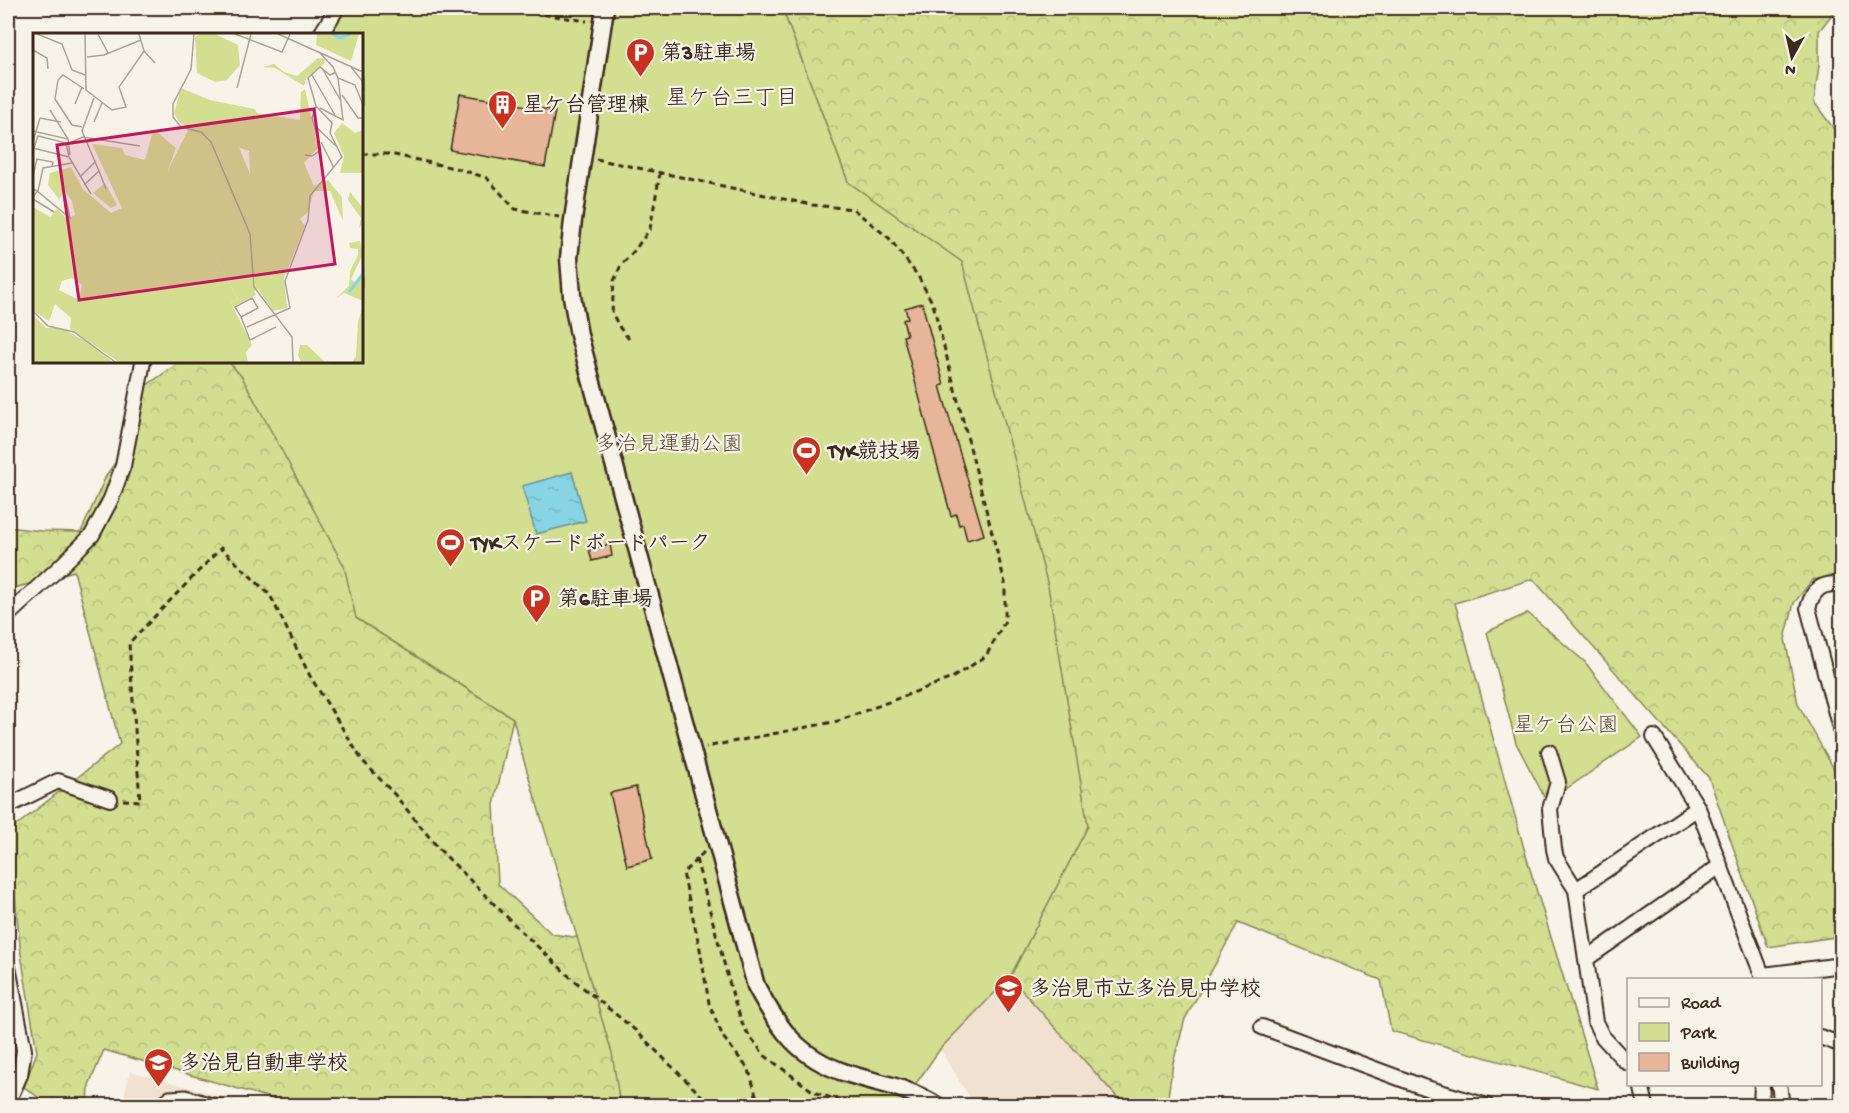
<svg xmlns="http://www.w3.org/2000/svg" width="1849" height="1113" font-family="'Gochi Hand','Klee One',sans-serif">
	<defs>
		<pattern id="forest-crowns" width="20" height="18" patternUnits="userSpaceOnUse" patternTransform="scale(1.5)"><rect width="20" height="18" fill="#d3de91"/><path d="M2 6a3 3 0 1 1 6 0M12 15a3 3 0 1 1 6 0" fill="none" stroke="#b6bf7d"/></pattern>
		<pattern id="water-ripples" width="26" height="14" patternUnits="userSpaceOnUse" patternTransform="scale(1.5)"><rect width="26" height="14" fill="#86d4e4"/><path d="M2 4q2-2 4 0t4 0M15 11q2-2 4 0t4 0" fill="none" stroke="#75b6c3"/></pattern>
	</defs>
	<rect width="100%" height="100%" fill="#f7f3e8"/>
	<filter id="ink" filterUnits="userSpaceOnUse"><feTurbulence type="fractalNoise" baseFrequency=".0167" numOctaves="2"/><feDisplacementMap in="SourceGraphic" scale="12" xChannelSelector="R" yChannelSelector="G"/><feConvolveMatrix kernelMatrix="1 2 1 2 8 2 1 2 1" color-interpolation-filters="sRGB"/></filter>
	<g filter="url(#ink)">
		<path fill="#f2e0d0" d="M1010,977L1124,1105H974L940,1049Z
			M130,1071L253,1105L122,1106Z"/>
		<path fill="url(#forest-crowns)" stroke="#878458" stroke-width="1.5" d="M782,8H1837L1819,31V65L1814,102L1836,132L1841,136V581L1813,579L1794,603L1785,639L1798,704L1840,780L1841,779V936L1768,947L1709,778L1533,579L1455,603L1529,866L1598,1089L1391,1031L1381,980L1238,923L1185,1019L1173,1063L1168,1096L1149,1105H1124L1010,977L1088,826L962,263L848,182Z
			M180,362H362L375,370L356,618L513,718L494,805L498,884L552,934L617,943L816,1105H294L104,1050L89,1085L88,1105H49L24,1087L37,1052L21,954L8,832L120,744L74,571L8,590V527L41,531L81,532L107,474L131,441L140,390Z"/>
		<path fill="#d3de91" stroke="#878458" stroke-width="1.5" d="M346,8H782L848,182L962,262L1048,586L1088,826L1010,977L940,1049L901,1105H620L612,1053L521,751L513,718L356,618L344,566L242,377L229,362H362V34H331Z
			M1528,613L1585,662L1642,737L1547,802L1516,743L1487,632Z"/>
		<path fill="url(#water-ripples)" stroke="#689095" stroke-width="1.5" d="M572,472L586,521L536,534L522,486Z"/>
		<path fill="#e7b599" stroke="#3b2a1e" stroke-width="1.5" d="M460,94L555,111L545,167L450,150Z
			M922,303L944,385L940,386L984,535L967,540L963,524L959,525L956,514L951,516L903,336L907,335L903,320L908,318L905,308Z
			M610,544L612,556L592,561L589,549Z
			M636,787L652,859L627,866L610,793Z"/>
		<g fill="none" stroke-linecap="round" stroke-linejoin="round">
			<defs>
				<path id="service" d="M153,1106L169,1095L186,1094L225,1106"/>
				<path id="minor" d="M321,34L337,8
					M1842,585C1822,582 1813,589 1808,608L1842,736
					M8,615L60,567L92,535L111,499L123,466L143,362
					M1654,737L1698,808L1764,980
					M1549,752L1558,782L1550,809L1554,849L1556,858L1576,890
					M8,806L58,781L110,799
					M1586,959L1720,866
					M8,967L24,1050L20,1075L8,1102
					M1763,975L1842,965
					M1262,1027L1423,1087L1487,1106
					M1820,1037L1842,1045
					M1628,1063L1624,1060L1602,1036L1595,1022L1576,890L1698,808
					M1641,1084L1646,1106
					M1779,1084L1782,1106
					M1761,1106L1762,1084"/>
				<path id="tertiary" d="M605,8L573,220L569,258L572,296L579,335L756,986C779,1029 798,1057 846,1073C879,1084 906,1086 937,1106"/>
			</defs>
			<use href="#service" stroke="#3b2a1e" stroke-width="11"/>
			<use href="#minor" stroke="#3b2a1e" stroke-width="18"/>
			<use href="#tertiary" stroke="#3b2a1e" stroke-width="21"/>
			<path stroke="#3b2a1e" stroke-width="3" stroke-dasharray="6 4.5" stroke-linecap="butt" d="M502,8L587,21
				M548,15L550,8
				M362,154H390L459,169L487,178L515,209L559,217
				M596,159L812,205L853,209L889,238L918,276L933,304L1005,583V621L986,656L952,678L838,721L706,747
				M629,339L620,328L612,313L614,281L621,265L634,251L650,229L660,173
				M123,800L140,801L129,643L221,548L270,595L310,676L362,760L395,795L439,849L519,929L570,977L635,1030L712,1106
				M704,852L683,873L700,949L709,1003L723,1037L749,1070L758,1102L754,1106
				M696,859L734,1000L744,1028L764,1055L814,1092L855,1106"/>
			<use href="#service" stroke="#f7f3e8" stroke-width="7"/>
			<use href="#minor" stroke="#f7f3e8" stroke-width="14"/>
			<use href="#tertiary" stroke="#f7f3e8" stroke-width="16"/>
		</g>
	</g>
	<defs>
		<symbol id="parking-pin" viewBox="-11 -11 22 30"><path d="M0 17L-7.5 6A9.5 9.5 0 1 1 7.5 6Z" fill="#c8321e" stroke="#f7f3e8"/><path d="M-3.5-5.5H1a3.5 3.5 0 0 1 0 7H-1V5.5H-3.5ZM-1-3.4V-.6H.8a1.4 1.4 0 0 0 0-2.8Z" fill="#fff"/></symbol>
		<symbol id="building-pin" viewBox="-11 -11 22 30"><path d="M0 17L-7.5 6A9.5 9.5 0 1 1 7.5 6Z" fill="#c8321e" stroke="#f7f3e8"/><path d="M-4-6H4V6H1V3H-1V6H-4ZM-2.5-4.3h1.7v1.8h-1.7ZM.8-4.3h1.7v1.8H.8ZM-2.5-1h1.7V.8h-1.7ZM.8-1h1.7V.8H.8Z" fill="#fff"/></symbol>
		<symbol id="stadium-pin" viewBox="-11 -11 22 30"><path d="M0 17L-7.5 6A9.5 9.5 0 1 1 7.5 6Z" fill="#c8321e" stroke="#f7f3e8"/><path d="M0-5a6.5 5 0 1 0 0 10a6.5 5 0 1 0 0-10ZM-3.5-1.8h7v3.6h-7Z" fill="#fff"/></symbol>
		<symbol id="school-pin" viewBox="-11 -11 22 30"><path d="M0 17L-7.5 6A9.5 9.5 0 1 1 7.5 6Z" fill="#c8321e" stroke="#f7f3e8"/><path d="M0-5L7-2L0 1L-7-2ZM-4 1L0 2.5L4 1V4Q0 6-4 4Z" fill="#fff"/></symbol>
	</defs>
	<g fill-rule="evenodd">
		<use href="#parking-pin" x="624" y="36" width="33" height="45"/>
		<use href="#building-pin" x="486" y="88" width="33" height="45"/>
		<use href="#stadium-pin" x="790" y="434" width="33" height="45"/>
		<use href="#stadium-pin" x="434" y="526" width="33" height="45"/>
		<use href="#parking-pin" x="520" y="582" width="33" height="45"/>
		<use href="#school-pin" x="992" y="972" width="33" height="45"/>
		<use href="#school-pin" x="142" y="1046" width="33" height="45"/>
	</g>
	<g text-anchor="middle" stroke-width="4.5" stroke-linejoin="round" paint-order="stroke">
		<g font-size="21" font-weight="bold" fill="#3b2a1e" stroke="#f7f3e8" text-anchor="start">
			<text x="661" y="59">第3駐車場</text>
			<text x="523" y="111">星ケ台管理棟</text>
			<text x="828" y="457">TYK競技場</text>
			<text x="471" y="549">TYKスケードボードパーク</text>
			<text x="558" y="605">第6駐車場</text>
			<text x="1030" y="995">多治見市立多治見中学校</text>
			<text x="180" y="1069">多治見自動車学校</text>
		</g>
		<g font-size="21" fill="#594e35" stroke="#f7f3e8">
			<text x="669" y="450">多治見運動公園</text>
			<text x="1566" y="731">星ケ台公園</text>
		</g>
		<g font-size="22" fill="#3b2a1e" stroke="#f7f3e8">
			<text x="732" y="104">星ケ台三丁目</text>
		</g>
	</g>
	<g transform="translate(33 33)">
		<rect width="330" height="330" fill="#f7f3e8"/>
		<path d="M284,1H326L318,28L283,12ZM285,25L292,26L291,31L273,45L271,53L242,35L230,34L241,31L251,39L264,43ZM272,56L285,115L271,130L281,153L295,147L309,164L310,188L297,158H281L275,179L265,188L217,141L216,118L198,112L172,66L222,76L224,80L267,87L268,59ZM309,90L322,100L330,97V140H307L311,123L301,100ZM123,98L143,115L135,137L205,266L198,270L219,312L213,319L215,329H86L37,296L38,285L22,271L16,288L0,277V174L17,184L24,176L34,186L42,182L39,168L32,158L26,166L15,152L17,140L38,134L50,156L78,180L89,175L59,111L89,115L92,122L112,127L119,101ZM39,245L49,252L46,267L26,257L29,248ZM317,159L330,175V191L326,195L328,185L315,167ZM327,208L330,221L318,246L324,251L330,240V268L311,260L302,266L316,253L317,238L325,222V216L317,215L316,210ZM330,274V329H319L323,323L325,288ZM0,282L13,295H27L57,310L79,329H0ZM267,312H274L292,329H268L265,322Z" fill="#d3de91" fill-rule="evenodd"/>
		<path d="M167,1H182L205,12L207,32L194,47L182,49L164,40L162,4ZM148,55L177,67L192,80L217,141L241,152L272,193L251,245L254,275L240,278L225,256L221,258L223,262L200,274L198,270L205,266L181,222L164,213L135,137L156,95L146,89L141,80ZM72,150L84,172L78,175L60,160Z" fill="#d3de91"/>
		<path fill="none" stroke="#86d4e4" stroke-width="3" d="M299,1L307,5L317,1M316,259L330,241"/>
		<path fill="none" stroke="#aca397" stroke-width="1.5" d="M4,1L29,11L39,37L52,42M52,1L53,57L79,77L93,74L86,54L111,18M65,1L75,20M106,1L111,18L122,30M161,1L158,36L140,71V84L148,94L168,99L178,109L217,201L221,254L259,304L260,329M202,1L249,19L257,1M245,1L330,39M0,17L14,25L15,36M286,19L300,34L305,45L310,87L287,75M54,24L71,22L108,7M318,34L330,49M289,35L308,68M279,42L303,84M305,45L322,52L330,72M204,55L218,1M309,62L325,85H330M42,71L49,54M17,77L35,106M61,89L69,70M282,93L303,113M49,94L39,92L22,66L25,47L30,42L51,56M0,98L35,106L37,122M0,109L7,85L28,89M288,109L301,135M36,110L50,104L107,113M0,115L36,124L58,161M1,115L5,103L33,110L36,124M272,122L279,123L288,117L279,85L283,73M66,138L73,156M0,143L4,126L20,129L19,134M47,144L63,128M51,152L66,138L49,98L61,65M0,156L5,158L10,135L39,130M0,165L4,158L37,185L32,162M0,166L21,179M219,265L225,275L208,284L202,274ZM0,278L15,293L41,299L82,329M208,284L217,307L243,294M214,294L257,275L252,248L275,187L277,163L309,124L297,100L299,90L283,73L275,45L287,34L297,42L303,39"/>
		<path fill="#c2185b" fill-opacity="0.15" stroke="#c2185b" stroke-width="3" d="M281,76L302,231L46,267L24,112Z"/>
		<rect width="330" height="330" fill="none" stroke="#3b2a1e" stroke-width="3"/>
	</g>
	<rect width="1849" height="1113" fill="none" stroke="#f7f3e8" stroke-width="30"/>
	<rect x="15" y="15" width="1819" height="1083" fill="none" stroke="#3b2a1e" stroke-width="2" filter="url(#ink)"/>
	<rect x="1627" y="978" width="195" height="108" fill="#f7f3e8" stroke="#aca397" stroke-width="1.5"/>
	<rect x="1639" y="998" width="30" height="9" fill="#f7f3e8" stroke="#aca397" stroke-width="1.5"/>
	<text x="1681" y="1008" font-size="18" fill="#3b2a1e">Road</text>
	<rect x="1639" y="1023" width="30" height="18" fill="#d3de91" stroke="#aca397" stroke-width="1.5"/>
	<text x="1681" y="1038" font-size="18" fill="#3b2a1e">Park</text>
	<rect x="1639" y="1053" width="30" height="18" fill="#e7b599" stroke="#aca397" stroke-width="1.5"/>
	<text x="1681" y="1068" font-size="18" fill="#3b2a1e">Building</text>
	<g transform="translate(1792 57) rotate(188)" stroke="#f7f3e8" stroke-width="4.5" paint-order="stroke">
	<path d="M0-4.5L10 22L0 15L-10 22Z" fill="#3b2a1e"/>
	<text y="-9" font-size="16" font-weight="bold" text-anchor="middle" fill="#3b2a1e">N</text>
	</g>
</svg>
